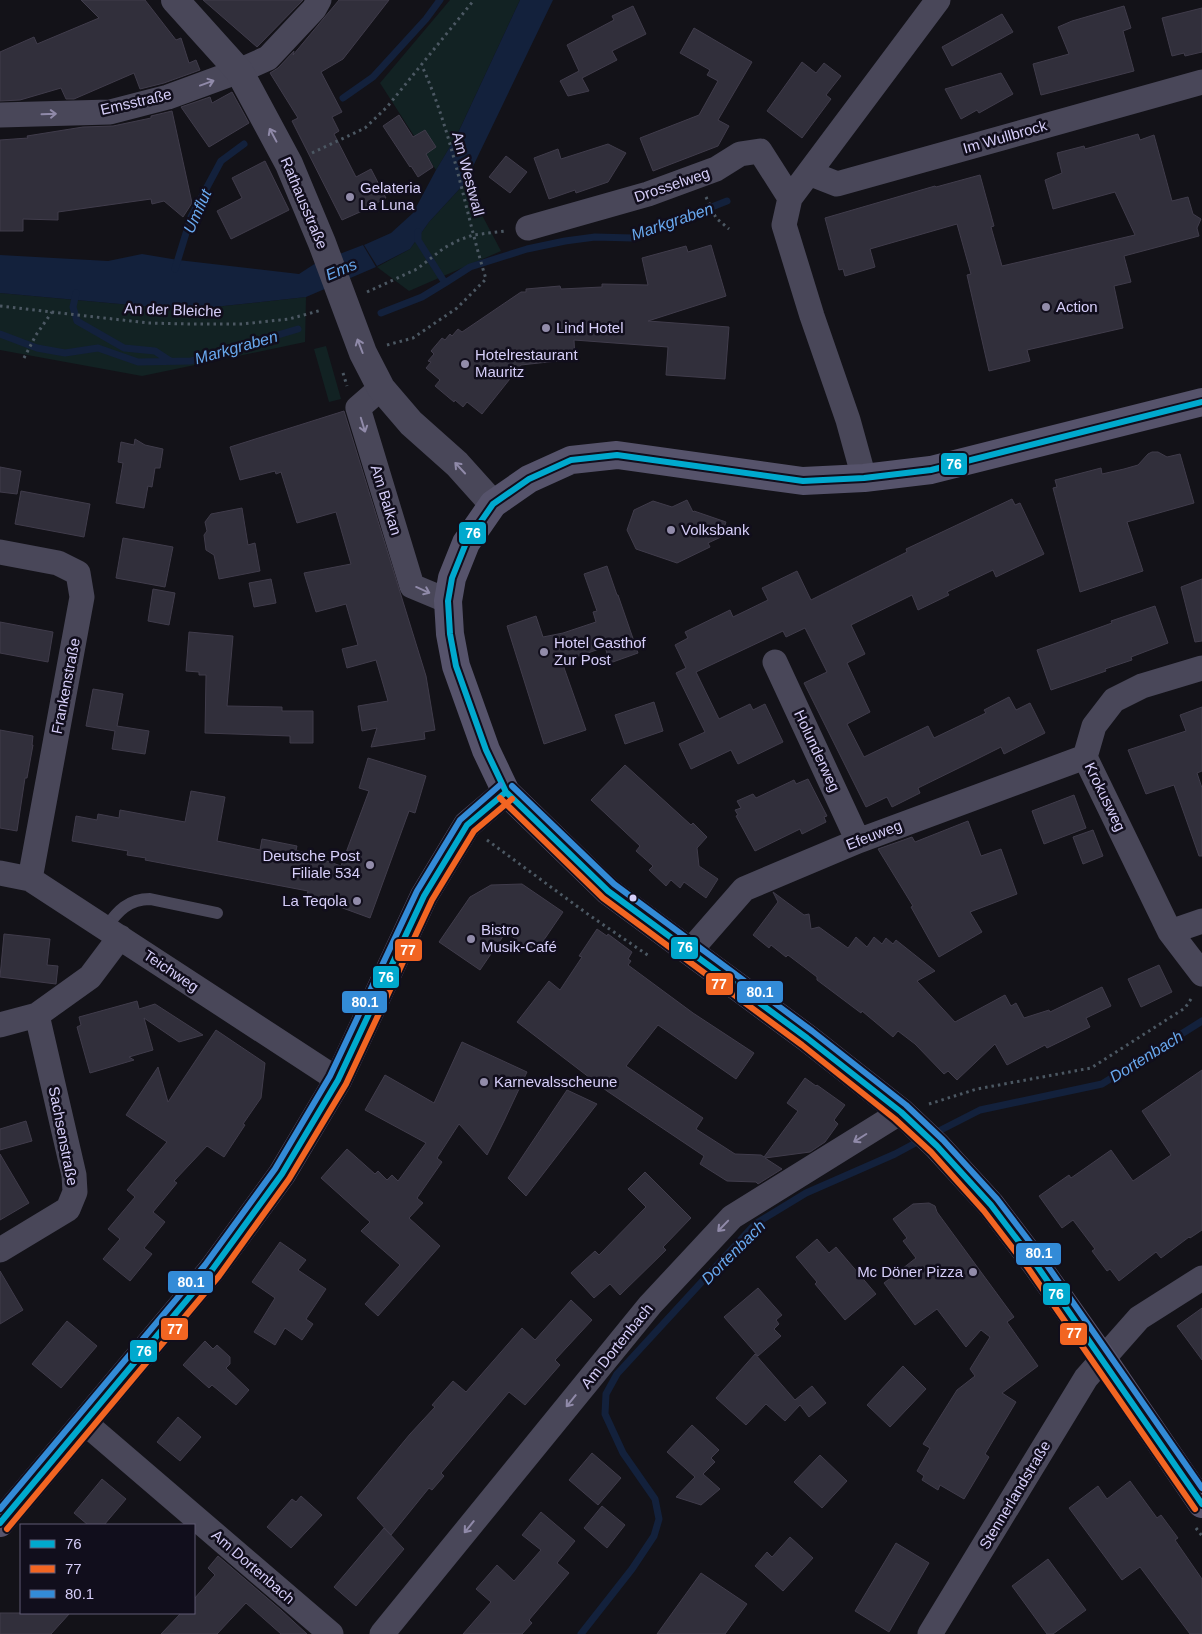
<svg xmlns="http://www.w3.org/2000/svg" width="1202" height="1634" font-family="Arial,sans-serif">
	<rect width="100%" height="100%" fill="#131218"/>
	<path fill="#122223" d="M450,0H520L457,135L436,170L380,83Z
		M465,183L501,251L409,291L377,267L410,249L429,222Z
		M0,293L186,310L306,297L305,342L142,376L0,350Z
		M326,346L341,399L329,402L314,349Z"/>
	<path fill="#13213c" d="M520,0H553L465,183L429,222L410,249L377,266L364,245L391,233L413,213L436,170L457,135Z
		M363,245L376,267L306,297L186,310L0,293V255L108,261L142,254L178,260L299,274L316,263Z"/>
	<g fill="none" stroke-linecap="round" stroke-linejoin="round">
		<path stroke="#13213c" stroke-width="7" d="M343,98L373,77L426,19L440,0
			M175,269L191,217L221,161L244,144
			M445,283L470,267L527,249L565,241L595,237L633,238L727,201
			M76,293L73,307L77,321L124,348L155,351L170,361
			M381,313L422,297L445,283L418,240V232
			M0,334L37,348L65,353L98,348L138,362L191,361L298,329
			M933,1134L980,1110L1102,1084L1202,1021
			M581,1634L632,1569L654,1536L659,1519L655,1499L623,1453L605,1414L606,1394L617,1374L755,1224L806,1193L895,1154L921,1140"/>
	</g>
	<path fill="#312f3b" stroke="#403c4b" d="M81,0H145L176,40L181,38L189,63L196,60L200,70L164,83L140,89L134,73L74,99H66L61,88L20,100L0,101V52L34,37L37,44L99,18Z
		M203,0H303L257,47Z
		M339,0H389L343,59L321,72L342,112L332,117L339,131L334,134L356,177L371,169L386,198L360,212L342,220L292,121L298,118L270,73L278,68L294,51L293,55Z
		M633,6L646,34L612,51L617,60L582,78L589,91L568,96L560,81L579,71L567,45L614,20L612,16Z
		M1124,6L1131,28L1123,31L1134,71L1041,95L1033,64L1069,54L1058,27L1072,21Z
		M1202,8V52L1185,56L1184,53L1172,56L1162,18Z
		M1002,14L1013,32L952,66L942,47Z
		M694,28L752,62L718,120L729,126L718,146L653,171L640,138L699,115L718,81L707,75L710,70L680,53Z
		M802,62L816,73L824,63L841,76L826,95L831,99L802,138L767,111Z
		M1001,73L1013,94L979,113L977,110L961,119L945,89Z
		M232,92L249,123L209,147L181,107L210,97L212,103Z
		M172,111L192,203L183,217L164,201L152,204L151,199L58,212V220L23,219V231H0V140L28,138L27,136L83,127L113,126L151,118V116Z
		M399,115L413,137L425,130L436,147L426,154L433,167L418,177L411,166L410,167L383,126Z
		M1138,134L1140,140L1154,135L1172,201L1188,197L1193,214L1201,219L1197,228L1199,236L1124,256L1131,282L1114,286L1123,328L1027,350L1030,361L989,371L967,275L971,274L957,224L870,249L875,267L845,276L843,269L839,270L825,218L935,186L936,187L980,175L994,226L991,227L1002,266L1135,235L1115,192L1053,209L1045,180L1062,173L1057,153L1084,146L1085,149Z
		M608,144L626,153L608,182L576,193L575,190L549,199L534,158L558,149L561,159Z
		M506,156L527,172L510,193L489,177Z
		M265,161L289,210L231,239L217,211L242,198L232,178Z
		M711,245L726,296L648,321L729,327L725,379L666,375L668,347L574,340L575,359L521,365L482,414L467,402L463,407L455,400L454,402L435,386L440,380L426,368L431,362L428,361L434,354L431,351L442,338L445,340L450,334L452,336L458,329L462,332L521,292H526V289L560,286L561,289L602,287V284L648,285L642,258L686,246L688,252Z
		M344,411L426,676L435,730L424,732L425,739L371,747L377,728L362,731L358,706L388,701L376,660L347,668L342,649L358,645L346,604L316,612L304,573L351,564L336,512L297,523L281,472L276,474L275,471L240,480L230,447Z
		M135,439L145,445L163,449L160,468H155L152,487L148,486L144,508L116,503L123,463L118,462L121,442L134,445Z
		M1152,452H1158L1167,457L1180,454L1194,503L1127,522L1143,571L1080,592L1053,488L1057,487L1055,480L1101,468L1102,474L1124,469L1138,465L1148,454Z
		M0,467L21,471L17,494L0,492Z
		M21,491L90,504L84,537L15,524Z
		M1012,499L1015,505L1020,503L1044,554L996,577L993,570L947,592L949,595L918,610L912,595L851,625L865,654L847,663L870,712L847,724L864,757L928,726L934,738L986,713L984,710L1009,697L1016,710L1030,703L1045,733L1004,754L1001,747L969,763L918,788L920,793L892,807L887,797L866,807L804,683L827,672L805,628L786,637L783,631L696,672L719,719L750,704L753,710L765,704L783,742L738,764L731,750L691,769L679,744L705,732L676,673L686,668L675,645L688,638L685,632L730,610L733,617L768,600L762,588L797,571L811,600L907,552L906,549Z
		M687,500L693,512L694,511L726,522L721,537L708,543L710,547L677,563L636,549L627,530L634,510L653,501L672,507Z
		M242,508L248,545L255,543L260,571L219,579L214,555L206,550L204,535L207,531L205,522L211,514Z
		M123,538L173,547L165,587L116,578Z
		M607,566L617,595H618L638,653L610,663L605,647L562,662L586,730L544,744L507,626L536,616L543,637L563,633L596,622L593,612L597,611L584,574Z
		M271,579L276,603L254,607L249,583Z
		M1202,579V641L1195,642L1181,587Z
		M153,589L175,593L169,625L148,621Z
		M1155,606L1168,643L1131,657L1132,660L1105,669L1106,671L1051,690L1037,650L1112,623L1111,621Z
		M0,622L53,632L48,662L0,653Z
		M189,632L233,636L227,706L282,707V711H313V743H290V736L205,733L206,675H199V672L186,671Z
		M93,689L123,694L117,726L149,731L145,754L112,749L115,731L86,726Z
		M654,702L663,731L625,744L615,715Z
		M1202,707V771L1197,773L1202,788V856H1199L1174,785L1146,794L1128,750L1186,731L1180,715Z
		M0,730L33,736L32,745H33L27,778H25L17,831L0,828Z
		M368,758L426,776L415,813L409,811L370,918L307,895L308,891L145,860L146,858L127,855L128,851L72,841L76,816L97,820L98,814L119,818L120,810L185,822L191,791L225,797L217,841L260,850L262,839L297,846L296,850L341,866L369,791L359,788Z
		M625,765L691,825L693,823L707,837L697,848L699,866L718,879L706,898L684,882L680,888L671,880L666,886L649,870L653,866L636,851L640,846L591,800Z
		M808,779L827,816L824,817L826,822L802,834L800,829L755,851L736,816L738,815L735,810L741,808L737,801L753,794L756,798L794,780L796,784Z
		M1074,795L1086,828L1044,844L1032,811Z
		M968,821L981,856L1001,849L1017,894L970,912L982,932L939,957L911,907L913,906L878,849L912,837L915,842Z
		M1093,830L1103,856L1083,864L1073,837Z
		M522,884L563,912L535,953L506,932L480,970L439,942L470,897L491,885Z
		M773,892L804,915L809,914L811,929L819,927L848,948L856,937L867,947L874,937L882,944L886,938L893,944L896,940L935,971L917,981L955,1022L1005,995L1011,1006L1016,1003L1024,1018L1049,1010L1050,1012L1102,987L1111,1006L1086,1018L1090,1027L1047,1048L1045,1045L1007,1065L995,1044L957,1080L948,1071L944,1074L915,1044L898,1031L893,1037L862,1011L861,1013L817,980V977L788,955L786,957L771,945L769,948L753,935L778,902Z
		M597,929L607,936L608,934L632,952L628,959L631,961L628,965L693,1013L754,1053L736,1079L658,1025L626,1066L703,1118L696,1129L735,1154L761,1155L764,1157L798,1111L787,1103L805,1078L816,1086L817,1085L845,1105L834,1120L838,1124L825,1142L810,1152L765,1158L782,1169L758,1184L756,1182L727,1181L700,1164L704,1156L607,1091L517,1022L549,981L560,990L582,957L579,956Z
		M4,934L50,939L47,965L58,966L56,984L0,977Z
		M1159,965L1172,992L1141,1007L1128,979Z
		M137,1001L139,1009L155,1004L203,1035L179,1042L144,1018L153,1050L129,1057L134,1060L90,1073L77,1027L81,1025L79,1017Z
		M216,1030L265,1063L261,1098L243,1124L245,1125L224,1157L207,1146L174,1181L177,1183L153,1212L165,1222L144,1248L152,1254L130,1281L103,1259L120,1239L108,1229L135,1197L127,1190L167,1142L126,1115L158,1067L168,1102Z
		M462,1042L527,1072L504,1121L487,1155L459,1124L437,1158L442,1162L417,1198L423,1203L409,1218L440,1246L378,1316L365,1304L400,1265L361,1231L370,1222L321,1178L347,1149L375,1174L378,1171L387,1180L392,1175L398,1181L426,1143L365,1110L385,1075L434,1103Z
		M1202,1070V1230L1190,1238L1189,1237L1161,1258L1156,1252L1119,1281L1110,1269L1107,1271L1092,1251L1095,1249L1073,1220L1062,1228L1039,1196L1069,1175L1071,1178L1111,1150L1133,1181L1171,1155L1142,1111Z
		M567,1090L597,1104L526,1196L508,1178Z
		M26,1121L32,1141L0,1150V1129Z
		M0,1154L29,1203L0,1220Z
		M645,1172L691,1218L663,1247L666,1250L620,1295L610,1284L594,1298L571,1273L595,1251L599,1255L646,1207L628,1189Z
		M929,1203L935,1206L937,1212L1014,1317L1007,1322L1038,1366L1002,1393L1016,1402L985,1454L989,1457L964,1499L940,1485L938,1490L922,1480L924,1476L917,1471L930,1448L923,1444L957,1390L975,1376L970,1369L990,1337L981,1330L966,1347L937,1309L915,1325L884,1283L916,1258L903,1241L907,1238L893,1219L913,1204Z
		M817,1239L829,1253L836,1247L876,1294L845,1320L815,1284L817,1282L796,1257Z
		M280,1242L306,1260L298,1270L326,1289L306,1319L313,1324L302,1340L285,1328L275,1345L254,1332L275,1298L252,1282Z
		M0,1271L23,1310L0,1324Z
		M758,1288L782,1315L776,1320L779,1324L774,1329L781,1336L758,1356L724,1317Z
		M571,1300L592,1320L555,1360L560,1365L525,1405L509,1392L441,1473L444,1476L432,1490L429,1488L391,1535L357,1498L410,1434L435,1407L432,1405L453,1381L466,1392L522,1328L535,1340Z
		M1202,1308V1360L1177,1326Z
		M67,1321L97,1346L61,1388L32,1364Z
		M205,1341L213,1349L217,1345L230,1357V1364L226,1368L249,1390L236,1405L212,1385L209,1388L183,1365Z
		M755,1354L795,1400L812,1386L826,1403L809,1417L800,1405L785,1421L766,1404L746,1425L716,1398Z
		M903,1366L926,1389L890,1427L867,1405Z
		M178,1417L201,1437L180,1461L157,1442Z
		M692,1425L719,1450L711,1458L715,1462L703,1474L720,1489L701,1505L676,1497L695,1477L667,1452Z
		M592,1453L621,1478L598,1505L569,1480Z
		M820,1455L847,1481L822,1508L794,1482Z
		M102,1479L126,1499L104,1525H88L74,1513Z
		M1130,1481L1157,1518L1161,1515L1178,1538L1175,1540L1202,1579V1634H1190L1140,1567L1122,1580L1069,1508L1098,1486L1107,1499Z
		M301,1496L322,1515L291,1548L267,1527L292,1499L296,1502Z
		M602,1506L625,1525L607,1548L584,1528Z
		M541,1512L575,1541L557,1563L569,1573L529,1620L532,1623L522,1634H463L491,1602L476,1589L497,1565L514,1581L541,1550L522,1535Z
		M384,1528L404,1549L356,1606L334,1587Z
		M790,1537L813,1558L783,1591L755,1566L767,1552L772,1557Z
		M896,1543L929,1563L889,1632L855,1611Z
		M218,1556L281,1610L307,1634H281L246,1603L217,1634H161L181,1613H194V1599L215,1575L208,1568Z
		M1048,1559L1086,1610L1053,1634H1047L1012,1586Z
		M701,1573L747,1604L725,1634H657Z
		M0,1613H70L51,1634H0Z"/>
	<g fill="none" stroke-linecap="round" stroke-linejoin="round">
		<path stroke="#4c5863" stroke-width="3" stroke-dasharray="2.5 4" stroke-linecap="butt" d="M312,153L365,128L387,107L474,0
			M706,197L716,218L729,229
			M367,292L417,269L444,248L459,240L473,235L505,231
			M0,306L148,323L189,324H242L289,319L322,310
			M387,345L413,338L457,308L486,279C464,208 453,134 422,66
			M24,358L36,335L52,312
			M343,373L347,386
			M487,840L589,915L649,956
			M929,1104L977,1089L1091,1068L1185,1008L1193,996
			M1196,1528L1202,1536"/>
		<path stroke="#494759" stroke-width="12" d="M106,928C117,911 129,899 150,899L217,913"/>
		<path stroke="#494759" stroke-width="25" d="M0,115L110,112L168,97L239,71L268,58L314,9L319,0
			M809,173L837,184L1202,82
			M528,228L648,194L716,169L740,154L760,151L790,198
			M381,388L358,408L412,586L448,601
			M864,478L848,420L812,316L784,225L790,198L938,0
			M0,552L58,563L78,573L82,597L30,879
			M775,662L858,841
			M1202,668L1142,686L1114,700L1094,726L1085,757L1170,932L1202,974
			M0,873L30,879L338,1080
			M1170,932L1202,921
			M689,952L744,889L858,841L1085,757
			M0,1025L37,1015L90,977L120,937
			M0,1250L68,1209L75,1192L74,1175L37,1015
			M85,1423L331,1634
			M382,1634L650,1305L732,1217L901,1112
			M930,1634L1086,1378L1139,1318L1202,1278"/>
		<path stroke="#494759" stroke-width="28" d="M175,0L239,71L289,164L322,243L363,353L381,388L411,423L457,464L493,504"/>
		<path stroke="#56536b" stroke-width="28" d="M1202,402L931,470L864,478L803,481L617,455L571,460L529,479L493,504L466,543L452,578L448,601L450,634L456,666L486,750L506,792L608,891L807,1038L901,1112L937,1146L991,1205L1035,1263L1103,1359L1202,1504
			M0,1523L212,1270L282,1174L338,1080L424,896L467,825L506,792"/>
		<defs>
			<path id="bus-1" d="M1202,402L931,470L864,478L803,481L617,455L571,460L529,479L493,504L466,543L452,578L448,601L450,634L456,666L486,750L506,792L608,891L807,1038L901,1112L937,1146L991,1205L1035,1263L1202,1504
				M0,1523L212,1270L282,1174L338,1080L424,896L467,825L506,792"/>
			<path id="bus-2" d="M500,798L603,898L802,1045L895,1119L931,1152L984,1211L1028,1268L1195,1509
				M7,1529L219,1276L289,1179L346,1084L432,900L474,831L512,799"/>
			<path id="bus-3" d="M512,786L614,884L812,1031L906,1105L943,1140L997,1199L1042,1258L1202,1488
				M0,1509L205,1265L275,1169L330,1076L417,891L460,820L500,785"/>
		</defs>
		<use href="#bus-1" stroke="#110e1c" stroke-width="10"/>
		<use href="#bus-2" stroke="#110e1c" stroke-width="10"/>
		<use href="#bus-3" stroke="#110e1c" stroke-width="10"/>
		<use href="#bus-1" stroke="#00a9ce" stroke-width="6"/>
		<use href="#bus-2" stroke="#f26522" stroke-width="6"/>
		<use href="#bus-3" stroke="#338bd7" stroke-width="6"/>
	</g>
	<defs><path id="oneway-shaft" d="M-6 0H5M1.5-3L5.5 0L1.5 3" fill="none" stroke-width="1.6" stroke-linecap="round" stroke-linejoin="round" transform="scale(1.25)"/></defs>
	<g stroke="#908aa9">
		<use href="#oneway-shaft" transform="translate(207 83) rotate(-20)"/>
		<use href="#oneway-shaft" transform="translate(49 114) rotate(-2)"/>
		<use href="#oneway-shaft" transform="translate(273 135) rotate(-118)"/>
		<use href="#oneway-shaft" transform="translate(360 346) rotate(-111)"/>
		<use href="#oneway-shaft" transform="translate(363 425) rotate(73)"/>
		<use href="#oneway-shaft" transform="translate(460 468) rotate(-133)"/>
		<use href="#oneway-shaft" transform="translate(423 590) rotate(24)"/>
		<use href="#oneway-shaft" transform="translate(860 1138) rotate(148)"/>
		<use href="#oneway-shaft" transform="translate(723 1226) rotate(134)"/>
		<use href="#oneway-shaft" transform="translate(571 1401) rotate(129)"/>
		<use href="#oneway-shaft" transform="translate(469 1527) rotate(129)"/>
	</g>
	<g fill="#928caa" stroke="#110e1c" stroke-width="2">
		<circle cx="350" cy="197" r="5"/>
		<circle cx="1046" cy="307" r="5"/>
		<circle cx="546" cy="328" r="5"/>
		<circle cx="465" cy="364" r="5"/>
		<circle cx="671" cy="530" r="5"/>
		<circle cx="544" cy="652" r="5"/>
		<circle cx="370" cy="865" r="5"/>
		<circle cx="357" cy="901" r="5"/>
		<circle cx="471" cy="939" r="5"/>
		<circle cx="484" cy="1082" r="5"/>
		<circle cx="973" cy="1272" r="5"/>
	</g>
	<circle fill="#d6cef9" stroke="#110e1c" stroke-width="2" cx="633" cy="898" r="4.5"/>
	<g text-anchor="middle" stroke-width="5" stroke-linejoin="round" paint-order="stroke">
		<g font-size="15" fill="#d6cef9" stroke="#110e1c">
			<text transform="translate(136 102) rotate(-13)" y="5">Emsstraße</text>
			<text transform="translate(1005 137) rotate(-16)" y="5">Im Wullbrock</text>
			<text transform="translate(468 174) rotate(75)" y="5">Am Westwall</text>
			<text transform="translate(672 185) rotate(-19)" y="5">Drosselweg</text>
			<text transform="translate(304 203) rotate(67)" y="5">Rathausstraße</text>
			<text transform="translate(173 310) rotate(2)" y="5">An der Bleiche</text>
			<text transform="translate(386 500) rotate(73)" y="5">Am Balkan</text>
			<text transform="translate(66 686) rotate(-79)" y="5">Frankenstraße</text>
			<text transform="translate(817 751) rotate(65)" y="5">Holunderweg</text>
			<text transform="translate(1105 797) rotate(64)" y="5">Krokusweg</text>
			<text transform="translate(874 835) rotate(-21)" y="5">Efeuweg</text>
			<text transform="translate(171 971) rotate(34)" y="5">Teichweg</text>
			<text transform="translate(63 1136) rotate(79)" y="5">Sachsenstraße</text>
			<text transform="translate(617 1346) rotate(-51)" y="5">Am Dortenbach</text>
			<text transform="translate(1015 1495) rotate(-59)" y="5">Stennerlandstraße</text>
			<text transform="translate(253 1567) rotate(41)" y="5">Am Dortenbach</text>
		</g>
		<g font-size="15" fill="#d6cef9" stroke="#110e1c" text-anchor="start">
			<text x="360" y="193">Gelateria<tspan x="360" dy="17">La Luna</tspan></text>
			<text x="1056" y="312">Action</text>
			<text x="556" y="333">Lind Hotel</text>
			<text x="475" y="360">Hotelrestaurant<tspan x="475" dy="17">Mauritz</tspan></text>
			<text x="681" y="535">Volksbank</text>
			<text x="554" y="648">Hotel Gasthof<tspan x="554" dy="17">Zur Post</tspan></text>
			<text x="360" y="861" text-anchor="end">Deutsche Post<tspan x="360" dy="17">Filiale 534</tspan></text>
			<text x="347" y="906" text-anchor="end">La Teqola</text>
			<text x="481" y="935">Bistro<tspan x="481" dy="17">Musik-Café</tspan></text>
			<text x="494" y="1087">Karnevalsscheune</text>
			<text x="963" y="1277" text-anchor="end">Mc Döner Pizza</text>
		</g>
		<g font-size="16" font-style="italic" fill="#68a8ee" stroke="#110e1c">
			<text transform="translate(197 211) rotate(-66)" y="6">Umflut</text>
			<text transform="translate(672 221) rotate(-19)" y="6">Markgraben</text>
			<text transform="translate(341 269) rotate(-23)" y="6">Ems</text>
			<text transform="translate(236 347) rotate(-16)" y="6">Markgraben</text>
			<text transform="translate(1146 1056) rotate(-32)" y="6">Dortenbach</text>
			<text transform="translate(733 1252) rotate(-45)" y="6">Dortenbach</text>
		</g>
	</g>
	<g stroke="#110e1c" stroke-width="2">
		<rect x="940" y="452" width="28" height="24" rx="5" fill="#00a9ce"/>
		<rect x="458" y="521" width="29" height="24" rx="5" fill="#00a9ce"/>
		<rect x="670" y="936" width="29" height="24" rx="5" fill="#00a9ce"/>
		<rect x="394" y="938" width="29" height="24" rx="5" fill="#f26522"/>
		<rect x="372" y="965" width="28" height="24" rx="5" fill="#00a9ce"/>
		<rect x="705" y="972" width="29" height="24" rx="5" fill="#f26522"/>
		<rect x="736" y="980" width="48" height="24" rx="5" fill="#338bd7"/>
		<rect x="341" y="990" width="47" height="24" rx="5" fill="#338bd7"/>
		<rect x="1015" y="1242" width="47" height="24" rx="5" fill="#338bd7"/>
		<rect x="167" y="1270" width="47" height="24" rx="5" fill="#338bd7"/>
		<rect x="1042" y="1282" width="29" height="24" rx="5" fill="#00a9ce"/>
		<rect x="160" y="1317" width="29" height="24" rx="5" fill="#f26522"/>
		<rect x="1059" y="1322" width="29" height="24" rx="5" fill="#f26522"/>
		<rect x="129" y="1339" width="29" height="24" rx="5" fill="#00a9ce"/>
	</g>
	<g font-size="14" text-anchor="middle" font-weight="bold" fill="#fff">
		<text x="954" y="469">76</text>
		<text x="473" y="538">76</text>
		<text x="685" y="952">76</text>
		<text x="408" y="955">77</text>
		<text x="386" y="982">76</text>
		<text x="719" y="989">77</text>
		<text x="760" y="997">80.1</text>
		<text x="365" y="1007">80.1</text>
		<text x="1039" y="1258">80.1</text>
		<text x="191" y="1287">80.1</text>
		<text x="1056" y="1299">76</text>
		<text x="175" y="1334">77</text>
		<text x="1074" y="1338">77</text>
		<text x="144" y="1356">76</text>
	</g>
	<rect x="20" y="1524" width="175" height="90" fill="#110e1c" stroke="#605b74"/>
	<rect x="30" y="1540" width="25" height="8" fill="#00a9ce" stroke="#605b74"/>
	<text x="65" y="1549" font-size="15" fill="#d6cef9">76</text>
	<rect x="30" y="1565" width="25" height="8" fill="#f26522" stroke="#605b74"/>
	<text x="65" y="1574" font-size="15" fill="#d6cef9">77</text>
	<rect x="30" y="1590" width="25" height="8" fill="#338bd7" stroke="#605b74"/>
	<text x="65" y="1599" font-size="15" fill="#d6cef9">80.1</text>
</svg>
